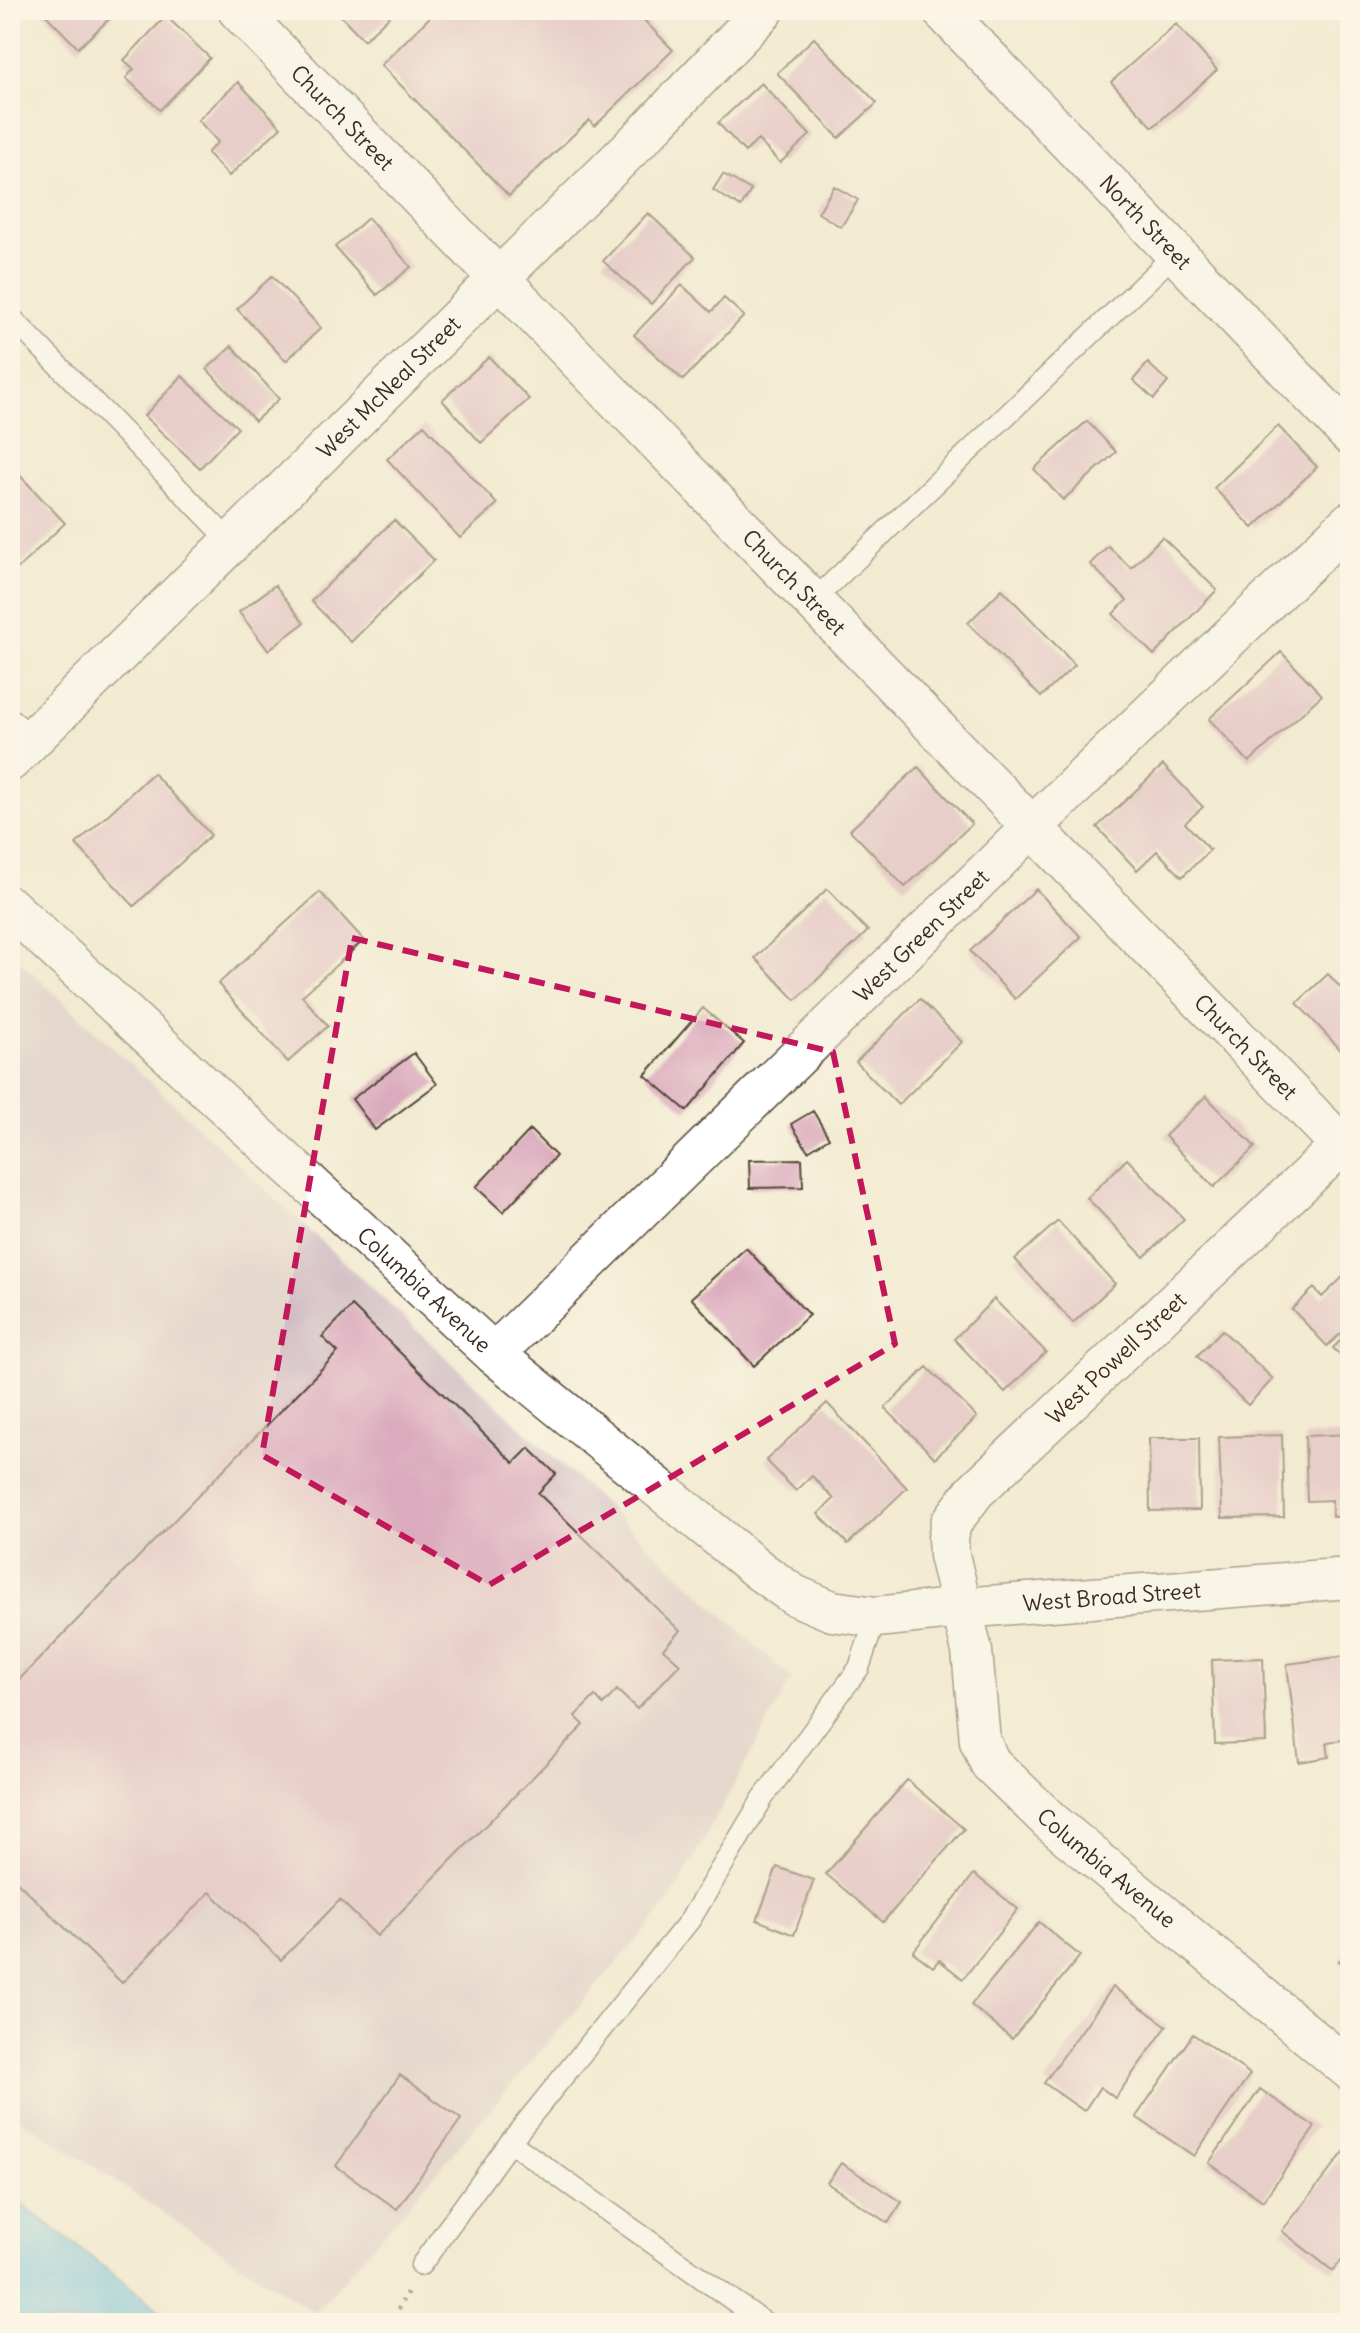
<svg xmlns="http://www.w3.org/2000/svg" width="1360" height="2333" font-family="Delius,sans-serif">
	<rect width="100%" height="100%" fill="#fcf5e5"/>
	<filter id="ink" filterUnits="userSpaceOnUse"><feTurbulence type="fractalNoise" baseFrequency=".0125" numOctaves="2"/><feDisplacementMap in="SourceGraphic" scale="16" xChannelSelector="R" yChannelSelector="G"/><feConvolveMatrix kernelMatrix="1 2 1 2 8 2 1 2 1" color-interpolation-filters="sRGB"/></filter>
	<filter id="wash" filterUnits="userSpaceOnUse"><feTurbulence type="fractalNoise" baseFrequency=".006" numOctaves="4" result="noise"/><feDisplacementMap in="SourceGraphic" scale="32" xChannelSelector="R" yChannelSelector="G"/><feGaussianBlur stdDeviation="1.8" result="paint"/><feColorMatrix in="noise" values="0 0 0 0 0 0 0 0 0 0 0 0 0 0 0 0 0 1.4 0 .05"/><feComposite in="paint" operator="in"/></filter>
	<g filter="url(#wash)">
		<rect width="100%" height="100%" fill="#f2ebd2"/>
		<path fill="#d2bec4" d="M10,952L792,1679L670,1901L315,2313L10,2112Z"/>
		<path fill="#66c0e4" stroke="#507581" stroke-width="2" d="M10,2195L176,2323H10Z"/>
		<g id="blocks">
			<path fill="#daaabd" d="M41,10H119L78,48Z
				M335,10H396L364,40Z
				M437,10H634L673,50L595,126L589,120L509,196L381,65Z
				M166,16L210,58L160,110L126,78L134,69L124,60Z
				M1176,24L1217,70L1153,127L1111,82Z
				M814,38L877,103L839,138L777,73Z
				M238,82L281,127L229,176L207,153L218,142L198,120Z
				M761,83L810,135L780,163L758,140L745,152L718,123Z
				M723,174L751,190L741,207L713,190Z
				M834,186L858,200L841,227L818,213Z
				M648,213L695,257L651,304L603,261Z
				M368,218L411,267L377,295L335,247Z
				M272,276L321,328L286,361L237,309Z
				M682,285L711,312L724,298L744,316L683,380L634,335Z
				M232,346L279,399L255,421L207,369Z
				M489,357L529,399L481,443L442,400Z
				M1148,363L1168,382L1154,399L1133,380Z
				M182,376L238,428L200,468L144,416Z
				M1087,421L1116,452L1063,500L1034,469Z
				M424,425L497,504L460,538L387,459Z
				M1278,426L1317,467L1253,528L1214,488Z
				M10,465L65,523L10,576Z
				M394,520L434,560L351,642L311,601Z
				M1162,537L1217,590L1154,655L1113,614L1127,600L1090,564L1108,546L1131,568Z
				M275,585L304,623L268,650L239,612Z
				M1002,589L1075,665L1041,697L968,623Z
				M1281,652L1322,695L1249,762L1209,719Z
				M1163,765L1203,807L1185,823L1210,850L1182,877L1157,851L1137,870L1097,827Z
				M918,767L972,824L905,887L850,830Z
				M153,773L211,835L134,906L76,844Z
				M827,889L868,931L796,1000L755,958Z
				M1036,889L1081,937L1015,999L970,951Z
				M320,892L364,940L302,996L328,1026L288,1062L218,984Z
				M1328,974L1350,998V1056L1348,1058L1297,1003Z
				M920,999L962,1042L898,1105L856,1062Z
				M703,1008L744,1043L687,1111L645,1075Z
				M414,1053L437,1084L375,1130L352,1099Z
				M1206,1096L1255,1147L1214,1187L1165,1136Z
				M813,1111L829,1138L808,1151L791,1124Z
				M530,1130L556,1156L503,1212L476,1187Z
				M802,1159L803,1187L750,1188L749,1160Z
				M1127,1159L1184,1219L1144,1257L1087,1198Z
				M1058,1221L1115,1284L1073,1323L1015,1259Z
				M746,1248L809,1315L754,1366L691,1298Z
				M1350,1270V1325L1327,1346L1292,1309L1314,1288L1322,1297Z
				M994,1299L1046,1352L1005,1392L954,1339Z
				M352,1306L514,1463L529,1448L556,1474L538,1493L680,1631L663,1649L680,1664L637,1709L617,1690L603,1705L595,1696L575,1716L584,1725L377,1936L340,1900L281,1960L210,1892L122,1983L10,1875V1689L338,1352L322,1337Z
				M1222,1330L1273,1379L1248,1405L1197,1356Z
				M1350,1331V1365L1333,1348Z
				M927,1367L977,1417L935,1458L885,1408Z
				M827,1403L907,1488L848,1544L818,1514L834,1499L812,1476L796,1491L766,1460Z
				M1350,1434V1516L1332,1517V1500L1307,1501L1305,1436Z
				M1282,1435L1284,1517L1222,1518L1219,1437Z
				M1149,1438H1199L1200,1510L1150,1511Z
				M1346,1656L1350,1689V1739L1327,1742L1329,1757L1299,1762L1287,1664Z
				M1263,1658L1266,1742L1215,1744L1212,1660Z
				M907,1780L964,1829L883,1922L826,1874Z
				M777,1867L814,1880L794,1935L757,1920Z
				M974,1874L1018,1909L963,1979L939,1960L933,1967L913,1952Z
				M1039,1922L1080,1956L1012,2039L971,2005Z
				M1350,1948V1970L1339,1961Z
				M1113,1987L1167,2026L1115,2098L1100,2087L1084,2111L1044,2083Z
				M1193,2034L1250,2074L1194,2156L1136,2117Z
				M400,2075L461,2119L397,2209L336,2166Z
				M1260,2089L1315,2127L1263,2201L1209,2163Z
				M1345,2151L1350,2155V2250L1333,2271L1282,2231Z
				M841,2163L902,2202L888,2223L827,2183Z"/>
		</g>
	</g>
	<g filter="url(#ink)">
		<use href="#blocks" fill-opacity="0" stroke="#564739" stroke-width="2"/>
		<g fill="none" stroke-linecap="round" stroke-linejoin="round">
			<defs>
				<path id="service" d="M10,316L231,542
					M812,602L1176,253
					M10,718L33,739
					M510,2142L765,2323
					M421,2265L510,2142L690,1920L763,1798L859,1668L876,1617"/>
				<g id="minor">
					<path id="s1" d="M238,10L1350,1154"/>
					<path id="s2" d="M942,10L1350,435"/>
					<path id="s3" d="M10,761L646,133L764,10"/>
					<path id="s4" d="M10,907L494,1354L760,1571L794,1595L832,1611L876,1617L962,1608L1350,1578"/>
					<path id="s5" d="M1350,1137L975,1491L951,1523L948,1538L949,1555L972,1651L980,1741L990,1763L1050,1821L1350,2070"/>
					<path id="s6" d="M494,1354L1031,828L1350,522"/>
				</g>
			</defs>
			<use href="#service" stroke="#564739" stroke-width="23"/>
			<use href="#minor" stroke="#564739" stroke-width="43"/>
			<path stroke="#564739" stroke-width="5" stroke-dasharray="2 6" stroke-linecap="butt" d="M391,2323L408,2291"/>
			<use href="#service" stroke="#fff" stroke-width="20"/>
			<use href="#minor" stroke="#fff" stroke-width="40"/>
		</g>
	</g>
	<path d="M0 0H1360V2333H0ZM352,938L833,1052L895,1344L489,1585L262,1455Z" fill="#f2ebd2" fill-opacity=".55" fill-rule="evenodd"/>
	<path fill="none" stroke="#c2185b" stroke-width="6" stroke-dasharray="16 10" stroke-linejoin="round" d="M352,938L833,1052L895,1344L489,1585L262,1455Z"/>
	<g text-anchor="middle" stroke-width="6" stroke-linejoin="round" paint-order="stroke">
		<g font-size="22" fill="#3b2a1e" stroke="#fcf5e5">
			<text dy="8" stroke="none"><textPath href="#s1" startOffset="150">Church Street</textPath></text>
			<text dy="8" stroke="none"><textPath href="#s2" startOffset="294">North Street</textPath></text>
			<text dy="8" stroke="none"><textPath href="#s3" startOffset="532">West McNeal Street</textPath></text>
			<text dy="8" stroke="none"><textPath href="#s1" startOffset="798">Church Street</textPath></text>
			<text dy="8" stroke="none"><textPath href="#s6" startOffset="598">West Green Street</textPath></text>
			<text dy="8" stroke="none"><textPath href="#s1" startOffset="1446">Church Street</textPath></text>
			<text dy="8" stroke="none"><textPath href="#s4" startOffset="564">Columbia Avenue</textPath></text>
			<text transform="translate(1116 1358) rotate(-43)" y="8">West Powell Street</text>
			<text dy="8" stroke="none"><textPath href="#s4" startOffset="1366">West Broad Street</textPath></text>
			<text dy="8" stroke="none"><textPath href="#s5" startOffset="958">Columbia Avenue</textPath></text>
		</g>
	</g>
	<rect width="1360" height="2333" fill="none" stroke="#fcf5e5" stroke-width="40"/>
</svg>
